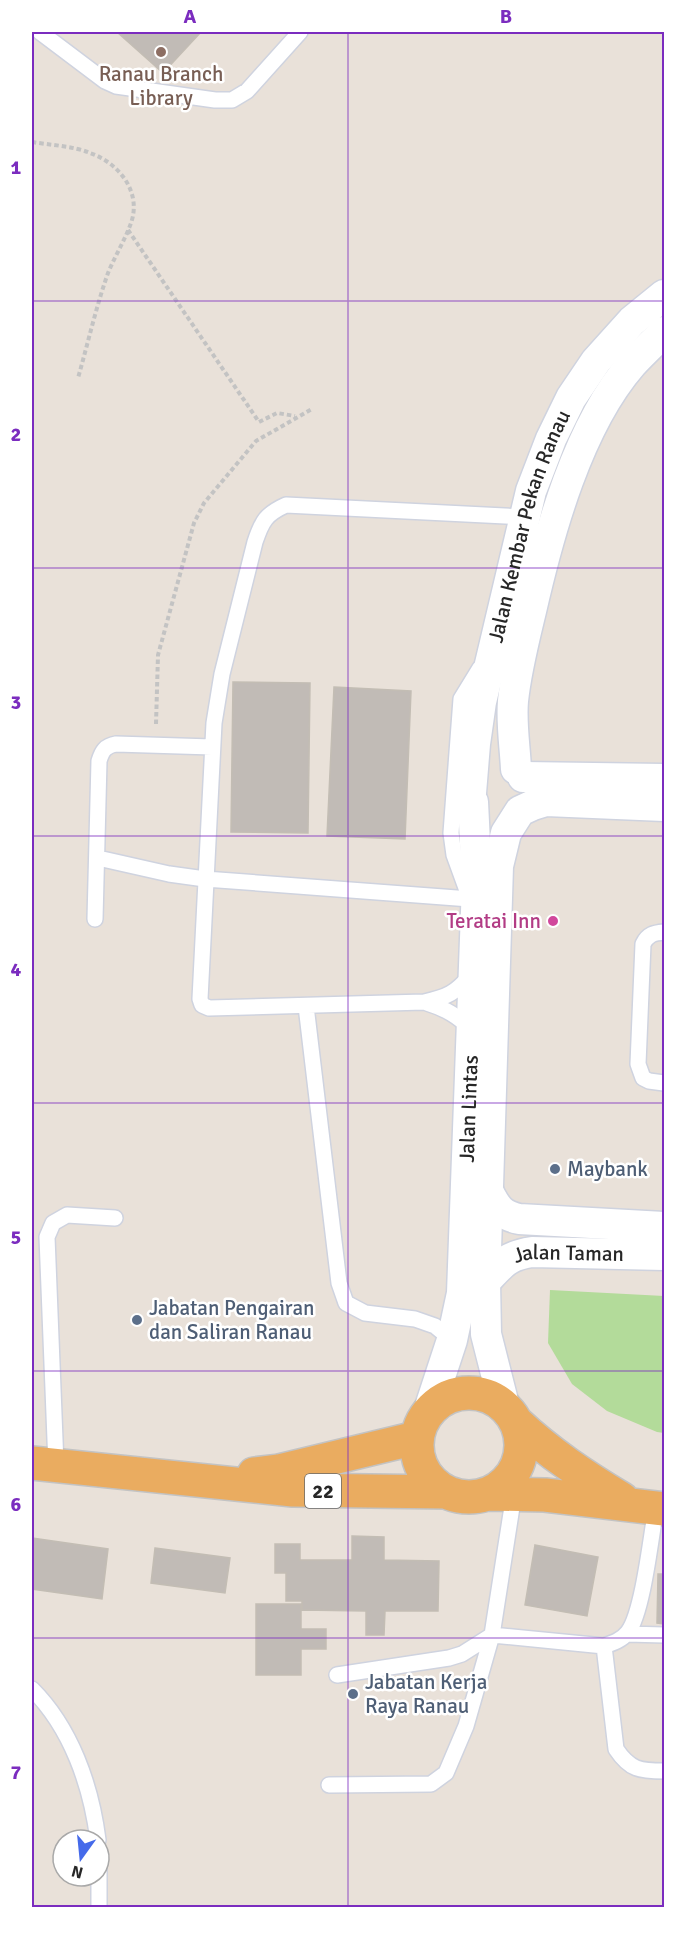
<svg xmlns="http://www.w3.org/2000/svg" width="696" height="1939" font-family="Signika,sans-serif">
	<rect width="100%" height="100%" fill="#e9e1d9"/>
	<path fill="#b3db9a" d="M550,1290L664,1296V1433L657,1432L607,1411L572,1384L548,1343Z"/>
	<path fill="#c1bbb6" stroke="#c3bdb4" stroke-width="1.5" d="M117,32H201L163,73Z
		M233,682L310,683L308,833L231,832Z
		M334,687L411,691L405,839L327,836Z
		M352,1536L384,1537V1560L439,1561L438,1611H385L384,1635H366V1611L302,1610V1601H286V1573H275V1544H300V1560H352Z
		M32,1538L108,1549L102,1599L32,1589Z
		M535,1545L598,1557L587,1616L525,1605Z
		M155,1548L230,1558L225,1593L151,1583Z
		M658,1574H664V1624L657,1623Z
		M256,1604H301V1629H326V1649H301V1675H256Z"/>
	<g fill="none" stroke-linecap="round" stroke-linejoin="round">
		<defs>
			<path id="service" d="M40,32L105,81L116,86L215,100H232L247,91L300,32
				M98,858L169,874L205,879L470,899
				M470,899L454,855L451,833L461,699L480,668
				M95,919L99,761C102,751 105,746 116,744L212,747
				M664,932C654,933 648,934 643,944L638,1064L643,1078L649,1081L664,1083
				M471,975C455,993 448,997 424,1002L209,1008L202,1005L200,999L214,723L222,674L255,542C262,521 266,514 286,505L525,517
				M427,1003C446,1009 458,1016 472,1030
				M306,1006L339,1283L346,1303L365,1313L415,1319L435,1326L452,1340
				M56,1465L47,1237L53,1223L67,1215L115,1218
				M514,1494L492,1635L604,1646C613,1643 622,1640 628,1632C643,1612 651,1536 656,1508
				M627,1634L664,1635
				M604,1646L616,1749C630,1770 640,1771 664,1771
				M337,1675L449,1658L462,1654L492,1635
				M32,1689C71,1728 91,1785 98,1840
				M329,1785L431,1784L446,1773L466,1726L492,1635
				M99,1854V1908"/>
			<g id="minor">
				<path d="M516,769C515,747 511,723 513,701C516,671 524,640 531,611C549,532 578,426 632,364C642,353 654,342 664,332"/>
				<path d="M523,777L664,779"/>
				<path id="s1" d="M471,793L475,744L481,702L531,491L551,439L571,398L596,361L632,321L664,295"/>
				<path d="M489,1193C497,1209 502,1215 519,1219L664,1227"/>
				<path id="s2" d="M485,1282C502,1264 506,1256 532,1252L664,1255"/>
				<path d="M504,1405L486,1334L485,1282L498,866L506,833L520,811L533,805L546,801L664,806"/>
				<path id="s3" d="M429,1410L452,1340L462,1293L477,884L473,802"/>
			</g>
			<path id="trunk" d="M417 1445a52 52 0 1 1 104 0a52 52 0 1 1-104 0Z
				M517,1423C549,1453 584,1476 622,1499
				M32,1463L293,1490L447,1492
				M254,1474L279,1471L416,1438
				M488,1494L545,1495L664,1509"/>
		</defs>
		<use href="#service" stroke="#cfd3df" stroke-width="18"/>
		<use href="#minor" stroke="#cfd3df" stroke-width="33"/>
		<use href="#trunk" stroke="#c3c3c3" stroke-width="36"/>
		<path stroke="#c3c3c3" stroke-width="4" stroke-dasharray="4.5 3" stroke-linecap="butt" d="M32,142C49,145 74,146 90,153C119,163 142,192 131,223C125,240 115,256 108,273C96,307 88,343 78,378
			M128,230L259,422L277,413L295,416
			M156,724L158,655L194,523L204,503L256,441L312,409"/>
		<use href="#service" stroke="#fff" stroke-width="15"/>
		<use href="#minor" stroke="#fff" stroke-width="30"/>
		<use href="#trunk" stroke="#eaac60" stroke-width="33"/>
	</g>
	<path fill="none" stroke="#7b2cbf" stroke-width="1.5" stroke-opacity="0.55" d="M348,32V1908M32,301H664M32,568H664M32,836H664M32,1103H664M32,1371H664M32,1638H664"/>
	<circle fill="#8d6e63" stroke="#fff" stroke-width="2" cx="161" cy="52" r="6"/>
	<circle fill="#d1479c" stroke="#fff" stroke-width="2" cx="553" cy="921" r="6"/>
	<g fill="#5c6f8a" stroke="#fff" stroke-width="2">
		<circle cx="555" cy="1169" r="6"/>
		<circle cx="137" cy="1320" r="6"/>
		<circle cx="353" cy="1694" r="6"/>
	</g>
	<g text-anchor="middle" stroke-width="5" stroke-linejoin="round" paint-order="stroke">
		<rect fill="#fff" stroke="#686868" stroke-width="1.5" x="305" y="1474" width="36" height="34" rx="4.5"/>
		<g font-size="20" font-weight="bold" fill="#272727">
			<text x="323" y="1498">22</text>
		</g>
		<g font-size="21" fill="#785e54" stroke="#fff">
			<text x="161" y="81">Ranau Branch<tspan x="161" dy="24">Library</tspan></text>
		</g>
		<g font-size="21" fill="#272727" stroke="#fff">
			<text dy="7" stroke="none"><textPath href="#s1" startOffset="274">Jalan Kembar Pekan Ranau</textPath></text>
			<text dy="7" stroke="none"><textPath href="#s3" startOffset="306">Jalan Lintas</textPath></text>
			<text dy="7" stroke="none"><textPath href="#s2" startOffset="94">Jalan Taman</textPath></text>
		</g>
		<g font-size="21" fill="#b23c85" stroke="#fff" text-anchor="end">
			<text x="541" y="928">Teratai Inn</text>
		</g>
		<g font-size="21" fill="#4e5e75" stroke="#fff" text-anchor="start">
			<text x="567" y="1176">Maybank</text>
			<text x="149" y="1315">Jabatan Pengairan<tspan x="149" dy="24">dan Saliran Ranau</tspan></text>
			<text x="365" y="1689">Jabatan Kerja<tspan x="365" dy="24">Raya Ranau</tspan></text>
		</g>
	</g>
	<rect width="696" height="1939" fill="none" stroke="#ffffff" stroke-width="66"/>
	<g transform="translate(81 1858) rotate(195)"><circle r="28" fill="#ffffff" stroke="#a9a9a9" stroke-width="1.5"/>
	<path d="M0-4.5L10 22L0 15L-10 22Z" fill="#456aea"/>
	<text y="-9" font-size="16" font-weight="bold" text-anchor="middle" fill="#272727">N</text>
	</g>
	<rect x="33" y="33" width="630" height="1873" fill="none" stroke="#7b2cbf" stroke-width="2"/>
	<g font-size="20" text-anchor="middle" font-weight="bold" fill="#7b2cbf">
		<text x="190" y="23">A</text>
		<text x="506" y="23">B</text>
		<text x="16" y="174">1</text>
		<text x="16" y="441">2</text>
		<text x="16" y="709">3</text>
		<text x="16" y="976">4</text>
		<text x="16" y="1244">5</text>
		<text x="16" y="1511">6</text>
		<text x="16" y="1779">7</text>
	</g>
</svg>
